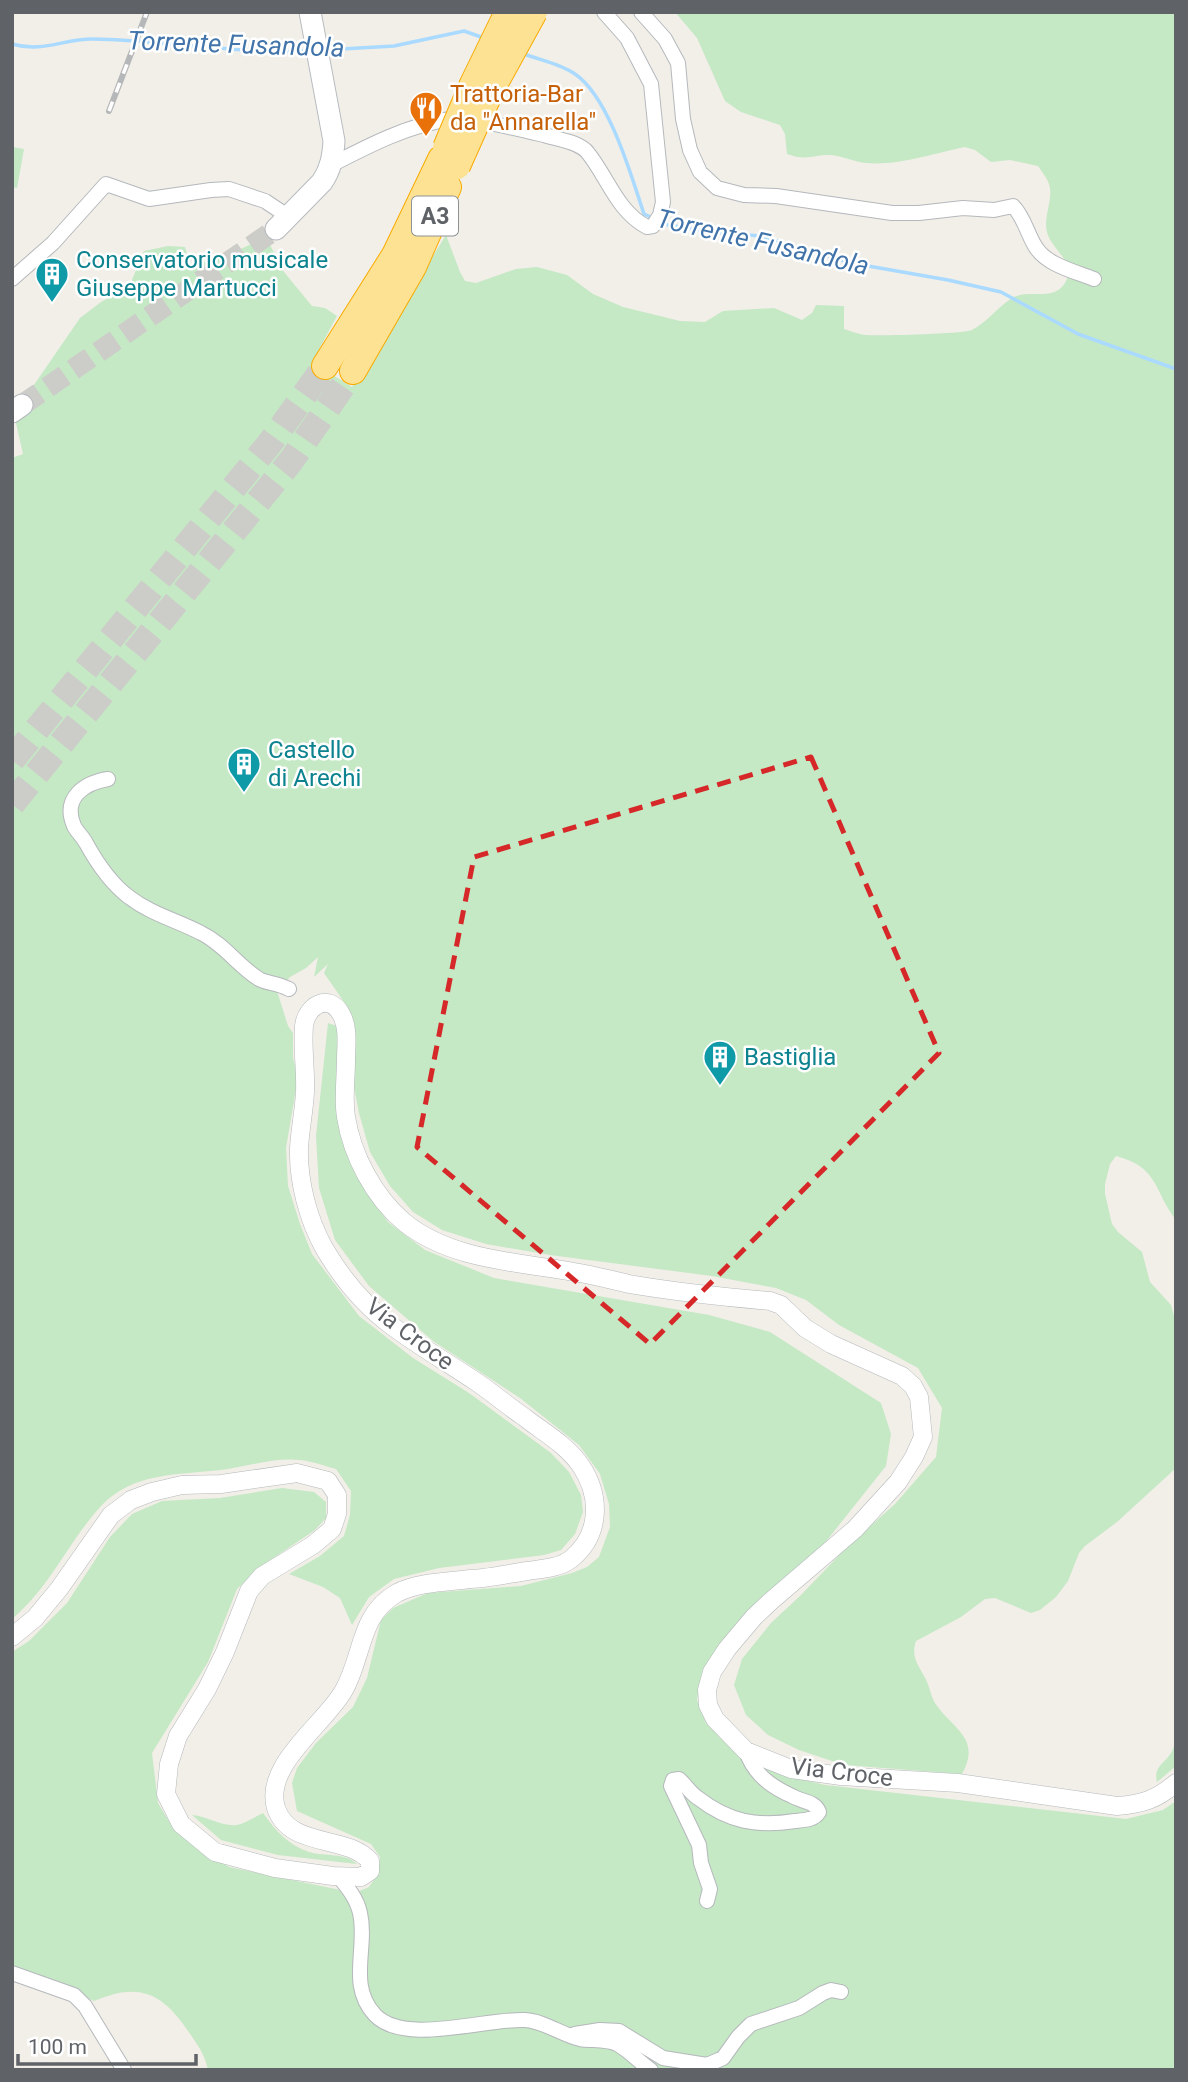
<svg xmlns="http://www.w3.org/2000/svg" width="1188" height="2082" font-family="Roboto,sans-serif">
	<rect width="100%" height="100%" fill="#f1efe8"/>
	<path fill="#c5e8c5" d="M675,12H1176V1220C1153,1190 1159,1167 1116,1156L1110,1164L1105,1184V1194L1112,1224L1118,1232L1142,1252L1150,1282L1171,1305L1176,1323V1468L1117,1522L1085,1546L1079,1553L1068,1581L1056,1597L1040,1610L1031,1613L995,1598L985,1599L961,1617L916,1641C911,1656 917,1663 924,1676C930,1685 930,1697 937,1706C955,1730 981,1739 962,1774L844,1765L799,1750L768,1735L746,1715L734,1685L742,1659L771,1623L801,1595L847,1547L895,1504L936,1457L942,1408L918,1368L839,1325L806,1300L776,1288L712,1276L550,1255L486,1244L442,1230L413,1212L390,1186L370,1152L359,1113L352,1077V1018L342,999L324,973L328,964L314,977L318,957L306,968L290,977L277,991L288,1026L293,1033V1058L298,1077L286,1148L288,1186L300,1224L312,1254L359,1316L413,1358L469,1393L551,1453L569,1472L581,1495L583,1512L575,1534L561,1550L544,1555L439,1568L394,1579L369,1597L352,1625L340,1598L323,1587L289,1574L320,1556L344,1536L350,1515L351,1491L336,1469C324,1466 312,1461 300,1460C274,1457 246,1467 221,1470C178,1475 133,1472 101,1506C68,1542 51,1586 12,1619V458L23,454L14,414L80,318L101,302L129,287L144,251L168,246L185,247L190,266L230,254L266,237L284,272L312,306L325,308L337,316L312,362L352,387L446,235L460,272L465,281L476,283L516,269L537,267L567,275L593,294L623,307L680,321L705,322L723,311L774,308L802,320L812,313L816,305L844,306V329C851,331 858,334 865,335C878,336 964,334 972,330C988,322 999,305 1014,297C1031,289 1057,303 1067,279C1074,260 1051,249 1047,232C1043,216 1054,199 1049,184C1047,178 1042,172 1038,166L1010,160L991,162L975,150L965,147C936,153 896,166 867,163C854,162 843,156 830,155C812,155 806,161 787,154L785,134L780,125L741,112L725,101L697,38Z
		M12,147L24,149L17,188L12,187Z
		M328,1023L337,1026L343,1051L338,1117L355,1174L388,1222L425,1250L494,1278L709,1315L770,1332L881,1403L891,1434L886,1466L812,1559L718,1649L702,1673L697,1700L706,1723L736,1753L781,1774L825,1785L1126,1819L1163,1810L1176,1801V2070H208C205,2054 197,2044 188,2031C162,1992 138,1982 94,2001L12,1967V1652L29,1641L67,1603L110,1537L132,1514L162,1501L220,1498L282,1488L314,1492L326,1502V1518L315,1530L260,1567L237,1589L208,1662L152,1753L158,1803L174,1830L229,1867L355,1893L369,1887L378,1874L380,1857L371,1844L297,1811L292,1783L297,1768L316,1743L353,1707L367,1678L381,1620L393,1608L428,1593L521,1586L572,1573L587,1567L599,1557L610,1527L609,1504L600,1474L579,1445L520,1398L433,1341L369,1286L335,1240L319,1188L316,1136Z
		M1176,1724V1766L1157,1782C1153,1767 1164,1764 1171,1753C1176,1746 1175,1732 1176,1724Z
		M263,1813C276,1831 288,1845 309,1852C325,1857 345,1852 357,1864L278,1855L221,1840L192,1815C207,1816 222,1827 237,1825C245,1823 255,1817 263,1813Z"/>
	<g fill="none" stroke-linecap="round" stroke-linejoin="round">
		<path stroke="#aadaff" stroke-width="3.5" d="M12,44C43,53 63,39 92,39C164,40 237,54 309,51
			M324,50L394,46L464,31L484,38
			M524,54C540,60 561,64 575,74C609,97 631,175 644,214L653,218
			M660,221L668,225L720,233L761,236L851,263L948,280L1001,292L1078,334L1176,369"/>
		<path stroke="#ccccc8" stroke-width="21" stroke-dasharray="21 10" stroke-linecap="butt" d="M22,405L276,229"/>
		<path stroke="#ccccc8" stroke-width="26" stroke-dasharray="26 13" stroke-linecap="butt" d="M12,760L270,443L325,366
			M12,804L291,461L353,371"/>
		<defs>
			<path id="minor" d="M641,12L665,39L678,63L683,119L690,150L700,172L717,188L744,195L776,196L892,213H919L963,208L994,210L1013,206C1024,217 1027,233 1035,246C1046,265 1074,271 1094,279
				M331,165C368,146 408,125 450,119C465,116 527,131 544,135C557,139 580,142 588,153C608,178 617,211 647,227L653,226L660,215L663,202L651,84L627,38L604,12
				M12,279L53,243L106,184L149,199L211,190L229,189L265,201L289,217
				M108,779C84,783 62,798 74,826C77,832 83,837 86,843C97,863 110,883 129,897C151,914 176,920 201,933C224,944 238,966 259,979C265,983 278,983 289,989
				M339,1877C348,1888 357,1899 360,1913C368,1948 347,1985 375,2015C405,2046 486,2018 525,2020C544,2021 562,2035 580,2039C592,2041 606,2039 617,2044C630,2051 639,2062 651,2070
				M707,1901L710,1889L701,1863L699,1845L671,1786L673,1780L679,1779C686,1785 690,1793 698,1798C729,1822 757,1827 795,1821C805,1820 814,1820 819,1812C815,1801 802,1802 792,1796C770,1786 754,1774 746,1751
				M12,1973L74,1995L85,2006L124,2070
				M575,2034L600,2030L619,2031L663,2058L707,2065L723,2058L738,2037L751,2024L799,2008L823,1993L831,1990L841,1992"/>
			<path id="tertiary" d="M12,1637L35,1618L59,1589L111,1515L131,1500L152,1492L182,1485L221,1484L297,1473L328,1481L337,1495V1514L332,1529L313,1545L262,1576L249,1591L225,1652L207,1689L178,1736L169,1764L166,1794L181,1824L215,1852L275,1868L333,1876L361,1877L370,1871V1861C346,1834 290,1849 276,1808C263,1765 326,1723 344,1690C363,1657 359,1614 397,1593C418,1582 447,1582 471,1579C489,1578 508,1574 527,1571C541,1569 560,1568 571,1559C601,1535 601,1496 581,1466C567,1445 543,1432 524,1417C508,1406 494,1394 478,1383C450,1364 420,1347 392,1326C365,1306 341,1277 324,1248C308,1219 298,1181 299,1148C300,1130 304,1111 305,1092C306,1070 302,1048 304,1026C306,1006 329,992 341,1014C349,1028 346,1045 346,1060C346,1078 343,1099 346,1117C352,1155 374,1197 404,1222C450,1260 518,1262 574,1272C593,1275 611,1280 629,1284C676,1292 723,1297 770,1301L781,1305L805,1328L831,1344L902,1376L913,1386L919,1397L923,1437L914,1457L898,1482L855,1529L771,1601L754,1617L727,1649L712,1672L707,1690L708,1705L715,1719L746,1751L791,1769L841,1776L958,1783L1117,1806C1142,1804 1156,1800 1176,1783"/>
			<path id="secondary" d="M276,229L322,182C331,169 333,156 334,141L310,12
				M12,412L22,405"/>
			<path id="motorway" d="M325,366L395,255L441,159
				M353,371L413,267L448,187"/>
		</defs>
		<use href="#minor" stroke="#b5b8bc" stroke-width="16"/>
		<use href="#tertiary" stroke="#b5b8bc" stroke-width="19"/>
		<use href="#secondary" stroke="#b6babf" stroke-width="23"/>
		<use href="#motorway" stroke="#f9ab00" stroke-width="28"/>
		<use href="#minor" stroke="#fff" stroke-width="14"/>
		<use href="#tertiary" stroke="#fff" stroke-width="18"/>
		<use href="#secondary" stroke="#fff" stroke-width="21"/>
		<use href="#motorway" stroke="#fde293" stroke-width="26"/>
		<defs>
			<path id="rail" d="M109,111L147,12"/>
		</defs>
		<use href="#rail" stroke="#b6b7b8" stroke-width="6"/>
		<use href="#rail" stroke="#fff" stroke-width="3.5" stroke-dasharray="10" stroke-linecap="butt"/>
		<defs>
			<path id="motorway-bridge" d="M446,148L473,84L508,12
				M457,166L490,92L534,12"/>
		</defs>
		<use href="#motorway-bridge" stroke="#f9ab00" stroke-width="28" stroke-linecap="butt"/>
		<use href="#motorway-bridge" stroke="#fde293" stroke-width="26"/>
	</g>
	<path fill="none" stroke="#d62828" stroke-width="5" stroke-dasharray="14 9" stroke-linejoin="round" d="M811,757L939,1053L650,1344L417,1147L474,857Z"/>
	<defs>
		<symbol id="restaurant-pin" viewBox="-11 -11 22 30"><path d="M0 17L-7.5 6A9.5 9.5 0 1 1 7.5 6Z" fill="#e8710a" stroke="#fff"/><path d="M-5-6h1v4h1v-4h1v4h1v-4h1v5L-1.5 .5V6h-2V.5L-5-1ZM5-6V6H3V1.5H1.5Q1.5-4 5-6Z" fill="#fff"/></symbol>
		<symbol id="building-pin" viewBox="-11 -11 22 30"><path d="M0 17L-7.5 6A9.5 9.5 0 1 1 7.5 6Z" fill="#0f9aa8" stroke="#fff"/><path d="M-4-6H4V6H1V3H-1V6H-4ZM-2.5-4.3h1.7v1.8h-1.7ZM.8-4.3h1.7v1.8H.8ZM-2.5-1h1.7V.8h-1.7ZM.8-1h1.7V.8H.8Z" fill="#fff"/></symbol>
	</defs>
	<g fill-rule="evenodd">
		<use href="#restaurant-pin" x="407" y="89" width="38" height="52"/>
		<use href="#building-pin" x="33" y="255" width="38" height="52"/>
		<use href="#building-pin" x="225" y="745" width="38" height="52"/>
		<use href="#building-pin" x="701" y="1038" width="38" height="52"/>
	</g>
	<g text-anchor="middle" stroke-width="5" stroke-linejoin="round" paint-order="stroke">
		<rect fill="#fff" stroke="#8f9295" stroke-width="2" x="412" y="196.5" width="46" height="39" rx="5"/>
		<g font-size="23" font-weight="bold" fill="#5f6368">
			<text x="435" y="224">A3</text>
		</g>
		<g font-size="24" fill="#c56008" stroke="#fff" text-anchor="start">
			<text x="450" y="102">Trattoria-Bar<tspan x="450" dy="28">da "Annarella"</tspan></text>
		</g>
		<g font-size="24" fill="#0d838f" stroke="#fff" text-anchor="start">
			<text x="76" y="268">Conservatorio musicale<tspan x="76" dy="28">Giuseppe Martucci</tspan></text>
			<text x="268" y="758">Castello<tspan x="268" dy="28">di Arechi</tspan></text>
			<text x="744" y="1065">Bastiglia</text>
		</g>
		<g font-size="24" fill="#5f6368" stroke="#fff">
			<text transform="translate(410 1334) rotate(37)" y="8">Via Croce</text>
			<text transform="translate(842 1772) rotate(7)" y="8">Via Croce</text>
		</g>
		<g font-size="26" font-style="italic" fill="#4174aa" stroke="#fff">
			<text transform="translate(236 44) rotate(2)" y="9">Torrente Fusandola</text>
			<text transform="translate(763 242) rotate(13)" y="9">Torrente Fusandola</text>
		</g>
	</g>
	<rect width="1188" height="2082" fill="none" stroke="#5f6368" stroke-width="28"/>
	<path d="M18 2054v10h178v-10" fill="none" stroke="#5f6368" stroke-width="3.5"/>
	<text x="28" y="2054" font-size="21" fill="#5f6368" stroke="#ffffff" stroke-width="5" paint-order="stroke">100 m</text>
</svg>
